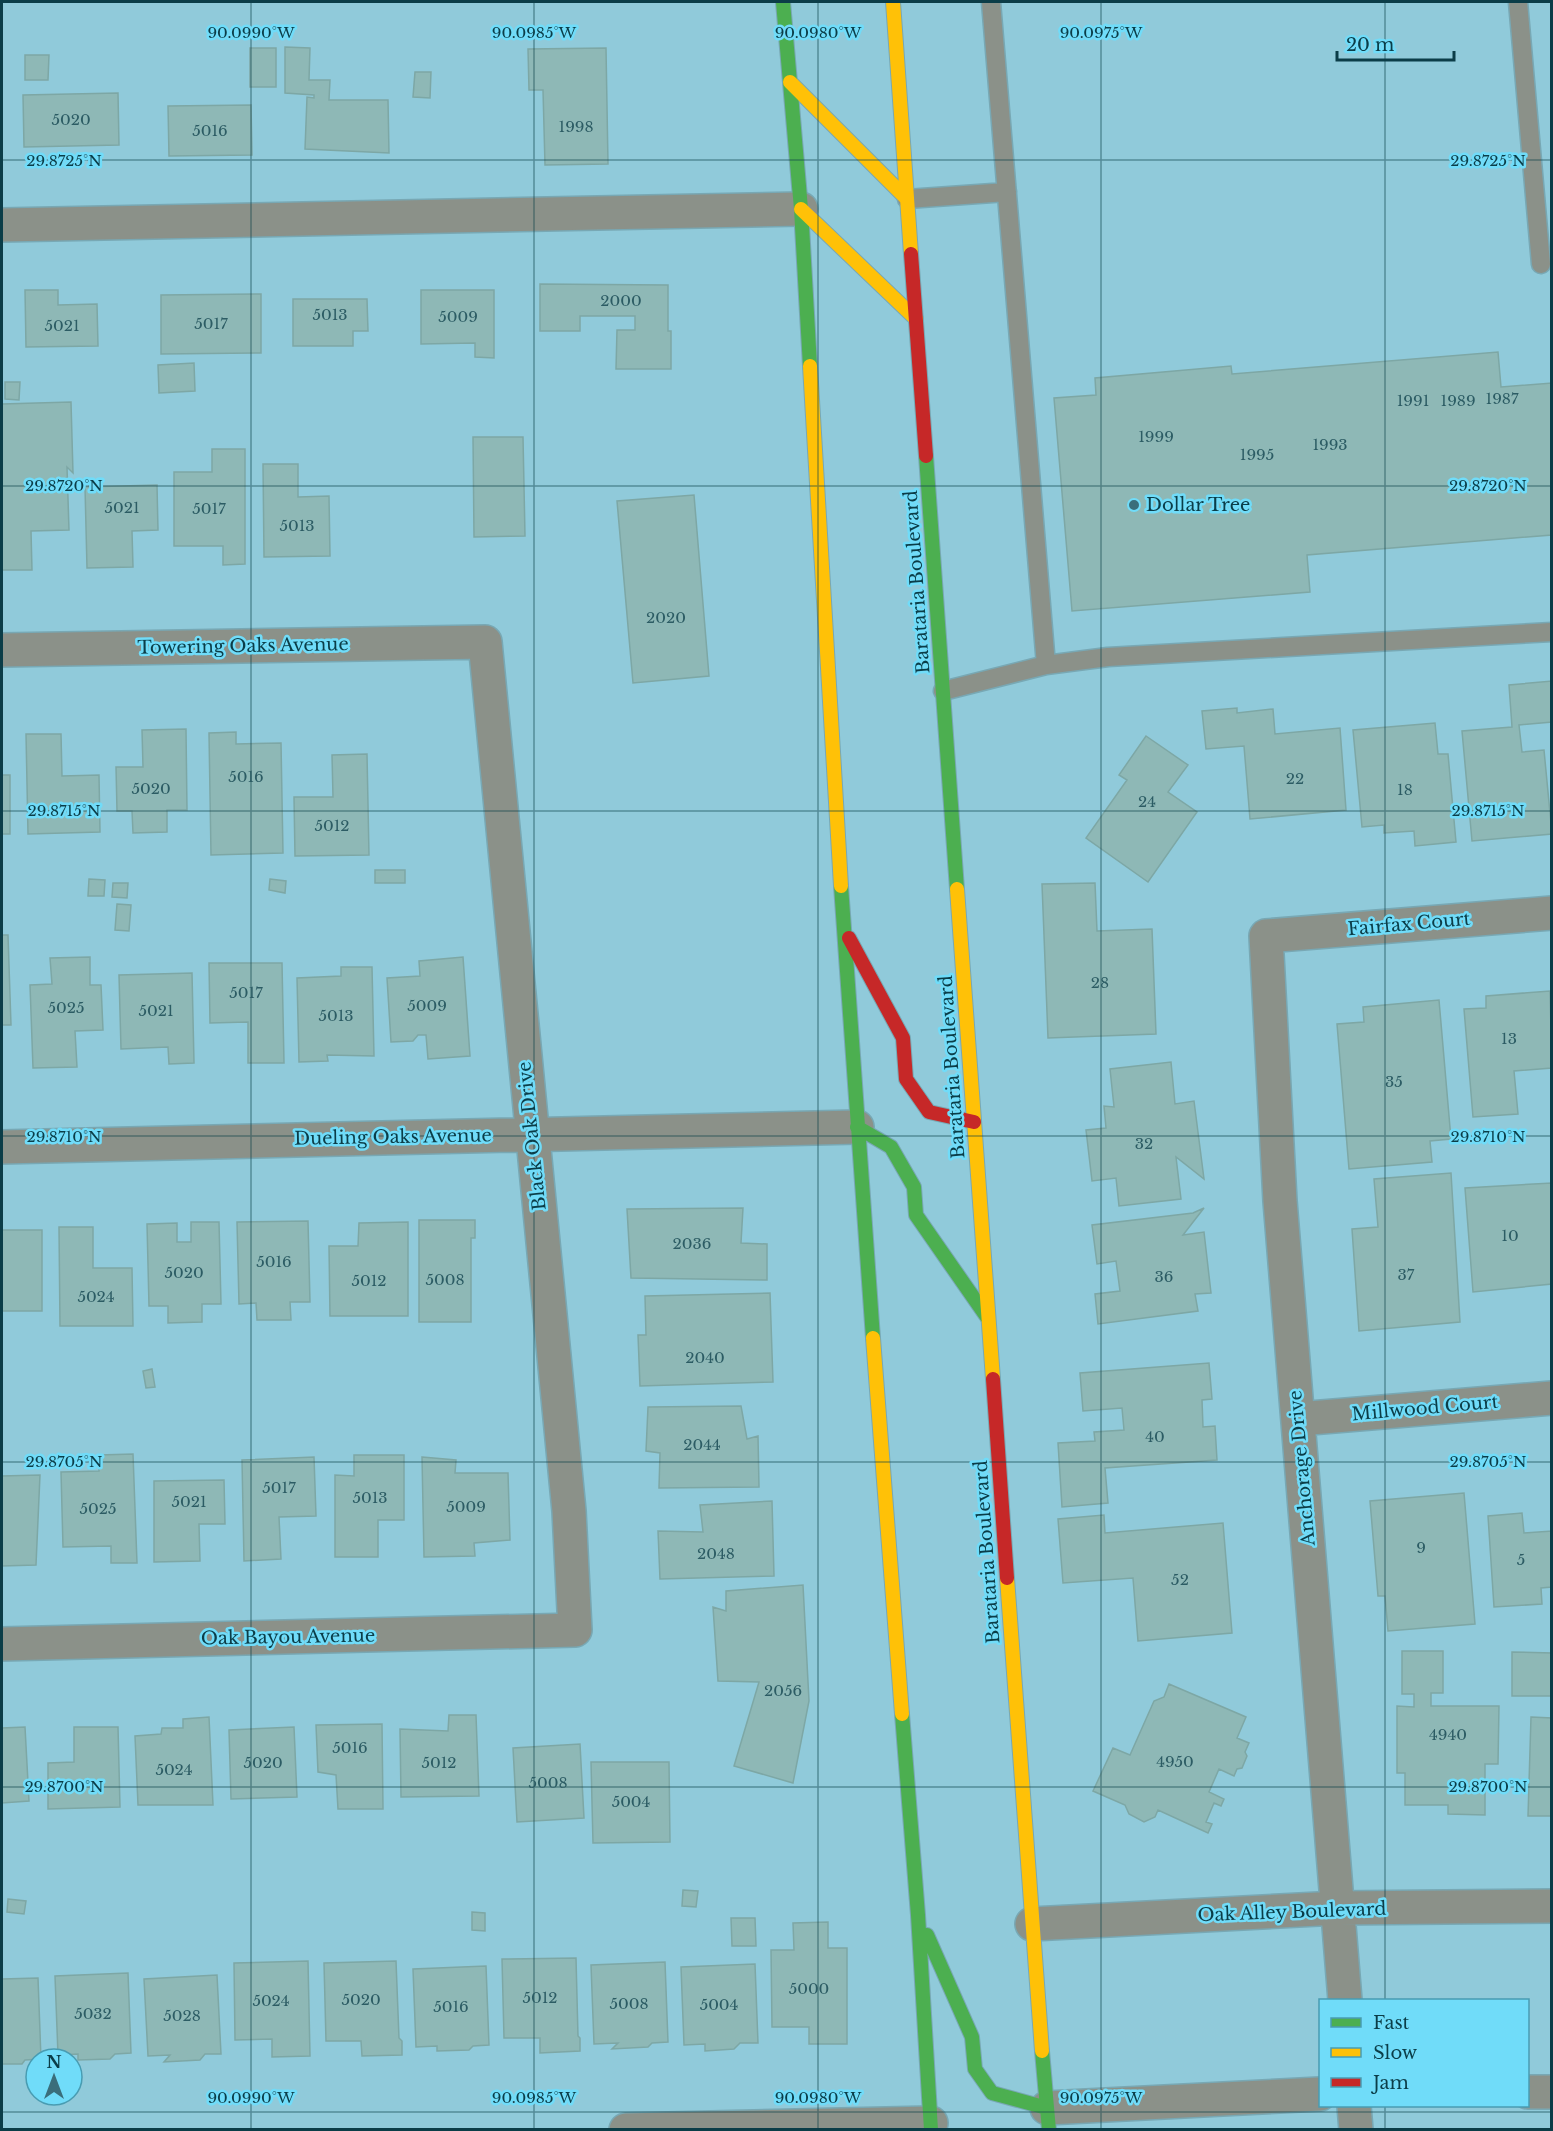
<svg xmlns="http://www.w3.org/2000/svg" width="1553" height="2131" font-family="'Libre Baskerville',serif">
	<rect width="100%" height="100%" fill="#90cada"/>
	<path fill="#8eb8b6" stroke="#7da7a5" stroke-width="1.5" d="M285,47L310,48L309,80H330L329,100H388L389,153L305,149L307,97L314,98V95L285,93Z
		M250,48H276V87H250Z
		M606,48L608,164L545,165L543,90H529L528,49Z
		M25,55H49L48,80H25Z
		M415,72H431L430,98L413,97Z
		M118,93L119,145L24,147L23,95Z
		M251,105L252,155L169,156L168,106Z
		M540,284L668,285V331H671V369H616L617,330H635V316H580V331H540Z
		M25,290H58V305L97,304L98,346L26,347Z
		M421,290H494V358L475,357V343L421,344Z
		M261,294V353L161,354V295Z
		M293,299H367L368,331H353V346H293Z
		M1498,352L1501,387L1552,383V535L1307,555L1310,592L1072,611L1054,398L1096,395L1095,378L1231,366L1232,374Z
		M194,363L195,391L159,393L158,365Z
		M5,382H20L19,400L5,399Z
		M71,402L73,473L67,467L69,530L31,531L32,570H2V404Z
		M473,437H523L525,536L474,537Z
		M212,449H245V564L223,565V546H174V472H212Z
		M263,464H298V497L329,496L330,556L264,557Z
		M157,485L158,530L132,531L133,567L87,568L85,487Z
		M694,495L709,676L633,683L617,501Z
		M1552,681V722L1519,725L1522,752L1544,750L1552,834L1472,841L1462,731L1512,727L1509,685Z
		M1237,708V713L1273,709L1275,734L1340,728L1346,810L1250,819L1244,746L1206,749L1202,711Z
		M1435,723L1438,754H1448L1456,842L1415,846L1414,831L1384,833V825L1362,827L1353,730Z
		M186,729L187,810H167V832L133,833L132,811H117L116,767H143L142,730Z
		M236,732V744L281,743L283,853L211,855L209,733Z
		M26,734H61L62,776L99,775L100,832L28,834Z
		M1146,736L1188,765L1168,792L1197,812L1148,882L1086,838L1127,780L1119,775Z
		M367,754L369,855L295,856L294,797H333L332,755Z
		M2,775H10V834H2Z
		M375,870H405V883H375Z
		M89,879L105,880L104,896H88Z
		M270,879L286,881L285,893L269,890Z
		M113,883H128L127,898L112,897Z
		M1095,883L1097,931L1152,929L1156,1034L1048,1038L1042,884Z
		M117,904L131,905L129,931L115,930Z
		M2,935H8L11,1025H2Z
		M90,957V985H101L103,1030L75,1031L77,1067L33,1068L30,985L52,984L50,958Z
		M463,957L470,1056L428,1059L426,1035H418L413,1041L391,1042L387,978L420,976L419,961Z
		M209,963H282L284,1063H248V1022L210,1023Z
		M341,967H372L374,1056L327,1055L328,1061L299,1062L297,978L341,976Z
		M192,973L194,1063L169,1064L168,1047L121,1049L119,975Z
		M1550,991L1552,1068L1514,1071L1518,1114L1473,1117L1464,1009L1486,1008V996Z
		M1439,1000L1451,1139L1430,1141L1432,1162L1349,1169L1337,1024L1364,1022L1363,1007Z
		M1171,1062L1175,1104L1194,1101L1204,1179L1176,1157L1181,1199L1119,1206L1116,1178L1092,1181L1086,1130L1106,1128L1104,1106L1114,1107L1110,1069Z
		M1451,1173L1460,1322L1359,1331L1352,1229L1378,1227L1374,1179Z
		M1552,1183V1284L1473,1292L1465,1188Z
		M743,1208L741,1243L767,1244V1280L631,1278L627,1209Z
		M1204,1208L1183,1235L1204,1232L1211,1293L1195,1294L1198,1311L1098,1324L1095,1294L1120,1291L1116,1261L1097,1264L1092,1225L1193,1213Z
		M419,1220H475V1238H471V1322H419Z
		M308,1221L310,1302H290L291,1320H257L256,1303L239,1304L237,1222Z
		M191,1222H219L221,1304H202V1322L168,1323V1306H149L147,1224L177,1223V1242H191Z
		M408,1222V1316H330L329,1246H358L359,1223Z
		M59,1227H93V1268H132L133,1326H60Z
		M2,1230H42V1311H2Z
		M770,1293L773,1382L640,1386L638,1335H646L645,1296Z
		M1209,1363L1212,1399L1202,1400L1203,1427L1215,1426L1217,1460L1105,1468L1108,1503L1062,1507L1058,1443L1095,1441L1094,1432L1124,1430L1122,1408L1083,1411L1080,1373Z
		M152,1369L155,1387L146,1388L143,1371Z
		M741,1406L747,1439L758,1436L759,1487L659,1488L660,1453L646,1451L648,1407Z
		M133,1454L137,1563H111V1546L63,1547L61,1472L99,1471V1455Z
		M354,1455H404V1520H378V1557H335V1475L354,1476Z
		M314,1457L316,1516L279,1517L281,1559L244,1561L242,1460Z
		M422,1457L456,1460L455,1473H508L510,1540L474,1543L475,1556L424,1557Z
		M40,1475L36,1565L2,1566V1476Z
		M224,1480L225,1524H199L200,1561L154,1562V1481Z
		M1464,1493L1475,1624L1388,1631L1385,1596H1378L1370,1501Z
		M772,1501L774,1576L660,1579L658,1531L703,1532L700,1505Z
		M1522,1513L1524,1533L1552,1531V1587L1541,1588L1542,1604L1494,1607L1488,1516Z
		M1104,1515L1105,1533L1223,1523L1232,1633L1138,1641L1133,1578L1063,1583L1058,1519Z
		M803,1585L809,1701L793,1783L734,1766L759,1682L718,1681L713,1607L726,1611V1591Z
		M1402,1651H1443V1693H1431V1706H1499L1498,1764H1485V1815L1448,1814V1805H1405V1773H1397V1706L1414,1707V1694H1402Z
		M1512,1652L1552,1653V1696H1512Z
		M1169,1684L1246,1717L1237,1738L1249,1743L1245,1752L1247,1756L1242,1768L1237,1769L1234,1776L1219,1769L1209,1792L1224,1799L1221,1806L1214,1803L1206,1822L1212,1824L1208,1833L1158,1810L1155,1817L1144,1822L1129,1814L1125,1805L1093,1791L1113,1748L1130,1755L1154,1701L1164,1697Z
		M449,1715H476L479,1796L401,1797L400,1729L448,1731Z
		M209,1717L213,1805H138L135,1736L161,1734L162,1728H183V1719Z
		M1531,1717L1552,1718V1816H1528Z
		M382,1724L383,1809H338L336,1775L318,1772L316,1725Z
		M25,1727L29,1801L2,1803V1728Z
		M74,1727H118L120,1807L48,1809V1763L74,1762Z
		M294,1727L297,1797L231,1799L229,1730Z
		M580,1744L584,1818L517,1822L513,1748Z
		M591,1762H669L670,1842L593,1843Z
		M683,1890L698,1891L696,1907L682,1906Z
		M8,1899L26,1901L24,1914L7,1912Z
		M472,1912L485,1913V1931L472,1930Z
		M731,1918H755L756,1946H732Z
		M828,1922V1948H847V2044H809V2027H772L771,1950H794L793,1923Z
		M576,1958L578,2036L580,2038V2051L540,2053V2038H504L502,1959Z
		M308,1961L310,2056L272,2057V2039L235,2040L234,1963Z
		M396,1961L399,2038L402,2041V2055L362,2056L361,2041H326L324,1963Z
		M665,1962L668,2042L652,2043L648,2047L612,2049L618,2043L594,2044L591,1965Z
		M755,1964L758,2043H740L734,2049L705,2051V2044L684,2045L681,1967Z
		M486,1966L489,2045L473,2046L469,2050L437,2051V2046L416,2047L413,1969Z
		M128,1973L131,2053L115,2054L110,2059L78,2060V2054L58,2055L55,1976Z
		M217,1975L221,2054H205L200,2060L164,2062L170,2055L148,2056L144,1979Z
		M38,1978L41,2059L25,2060L22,2064H2V1979Z"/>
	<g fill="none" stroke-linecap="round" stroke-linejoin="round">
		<defs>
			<path id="lane" d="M1518,2L1541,264
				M907,199L1007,192
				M1046,665L1108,657L1552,632
				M943,691L1046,665L991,2"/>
			<path id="street" d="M2,225L801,209
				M2,650L485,642L569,1511L575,1630L2,1644
				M2,1147L857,1127
				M1298,1419L1552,1398
				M1032,1924L1338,1908L1552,1906
				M1345,2000L1280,1201L1266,936L1552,913
				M1528,2092H1552
				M1354,2106L1356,2130
				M1047,2108L1320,2094
				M626,2130L931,2123"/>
			<path id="fast" d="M783,2L801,209L810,366
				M926,456L957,889
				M841,886L873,1338
				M857,1127L891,1147L914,1187L916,1215L987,1317
				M902,1714L918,1915L931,2130
				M927,1935L972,2037L975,2069L992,2093L1047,2108
				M1042,2051L1049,2130"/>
			<path id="slow" d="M893,2L911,254
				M790,82L907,199
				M801,209L916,319
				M810,366L841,886
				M957,889L993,1379
				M873,1338L902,1714
				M1007,1578L1042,2051"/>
			<path id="jam" d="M911,254L926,456
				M849,938L903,1038L906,1079L929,1112L974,1122
				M993,1379L1007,1578"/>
		</defs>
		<use href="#lane" stroke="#78a8b4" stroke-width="21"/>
		<use href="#street" stroke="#78a8b4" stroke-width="36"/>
		<use href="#fast" stroke="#78a8b4" stroke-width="16"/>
		<use href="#slow" stroke="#78a8b4" stroke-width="16"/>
		<use href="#jam" stroke="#78a8b4" stroke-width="16"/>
		<use href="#lane" stroke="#8b9189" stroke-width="18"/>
		<use href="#street" stroke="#8b9189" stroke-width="33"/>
		<use href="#fast" stroke="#4caf50" stroke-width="14"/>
		<use href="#slow" stroke="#ffc107" stroke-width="14"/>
		<use href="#jam" stroke="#c62828" stroke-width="14"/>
	</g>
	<path fill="none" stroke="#0b3d48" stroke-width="1.5" stroke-opacity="0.45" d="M251,2V2130M534,2V2130M818,2V2130M1101,2V2130M1385,2V2000M2,160H1552M2,486H1552M2,811H1552M2,1136H1552M2,1462H1552M2,1787H1552M1385,2106V2130M2,2112H1552"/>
	<circle fill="#3a6e7b" stroke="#70dcf9" stroke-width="2" cx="1134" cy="505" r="6"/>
	<g text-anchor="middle" stroke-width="5" stroke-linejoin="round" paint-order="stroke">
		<g font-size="15" fill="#2c5c64">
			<text x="71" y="125">5020</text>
			<text x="576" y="132">1998</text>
			<text x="210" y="136">5016</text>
			<text x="621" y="306">2000</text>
			<text x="330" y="320">5013</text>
			<text x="458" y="322">5009</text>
			<text x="211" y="329">5017</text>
			<text x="62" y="331">5021</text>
			<text x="1502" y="404">1987</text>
			<text x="1413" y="406">1991</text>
			<text x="1458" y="406">1989</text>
			<text x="1156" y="442">1999</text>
			<text x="1330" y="450">1993</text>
			<text x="1257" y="460">1995</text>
			<text x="122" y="513">5021</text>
			<text x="209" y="514">5017</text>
			<text x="297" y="531">5013</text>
			<text x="666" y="623">2020</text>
			<text x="246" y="782">5016</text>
			<text x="1295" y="784">22</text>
			<text x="151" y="794">5020</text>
			<text x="1405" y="795">18</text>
			<text x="1147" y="807">24</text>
			<text x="332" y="831">5012</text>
			<text x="1100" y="988">28</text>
			<text x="246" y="998">5017</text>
			<text x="427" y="1011">5009</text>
			<text x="66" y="1013">5025</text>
			<text x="156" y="1016">5021</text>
			<text x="336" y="1021">5013</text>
			<text x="1509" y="1044">13</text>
			<text x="1394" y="1087">35</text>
			<text x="1144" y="1149">32</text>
			<text x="1510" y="1241">10</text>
			<text x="692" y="1249">2036</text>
			<text x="274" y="1267">5016</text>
			<text x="184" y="1278">5020</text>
			<text x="1406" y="1280">37</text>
			<text x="1164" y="1282">36</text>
			<text x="445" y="1285">5008</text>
			<text x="369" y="1286">5012</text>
			<text x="96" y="1302">5024</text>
			<text x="705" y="1363">2040</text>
			<text x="1155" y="1442">40</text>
			<text x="702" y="1450">2044</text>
			<text x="279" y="1493">5017</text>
			<text x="370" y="1503">5013</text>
			<text x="189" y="1507">5021</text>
			<text x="466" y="1512">5009</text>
			<text x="98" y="1514">5025</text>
			<text x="1421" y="1553">9</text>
			<text x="716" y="1559">2048</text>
			<text x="1521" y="1565">5</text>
			<text x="1180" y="1585">52</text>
			<text x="783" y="1696">2056</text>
			<text x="1448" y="1740">4940</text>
			<text x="350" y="1753">5016</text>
			<text x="1175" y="1767">4950</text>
			<text x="263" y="1768">5020</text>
			<text x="439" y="1768">5012</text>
			<text x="174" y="1775">5024</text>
			<text x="548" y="1788">5008</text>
			<text x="631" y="1807">5004</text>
			<text x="809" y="1994">5000</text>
			<text x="540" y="2003">5012</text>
			<text x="361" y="2005">5020</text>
			<text x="271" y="2006">5024</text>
			<text x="629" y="2009">5008</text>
			<text x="719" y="2010">5004</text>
			<text x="451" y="2012">5016</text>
			<text x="93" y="2019">5032</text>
			<text x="182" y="2021">5028</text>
		</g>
		<g font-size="18" fill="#0b3d48" stroke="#70dcf9" text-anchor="start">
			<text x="1146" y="511">Dollar Tree</text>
		</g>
		<g font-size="18" fill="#0b3d48" stroke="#70dcf9">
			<text transform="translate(917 582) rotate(-94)" y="6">Barataria Boulevard</text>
			<text transform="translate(243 646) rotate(-1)" y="6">Towering Oaks Avenue</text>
			<text transform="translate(1409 924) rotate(-5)" y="6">Fairfax Court</text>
			<text transform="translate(952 1067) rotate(-94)" y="6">Barataria Boulevard</text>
			<text transform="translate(532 1136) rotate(-96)" y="6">Black Oak Drive</text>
			<text transform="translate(393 1137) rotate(-1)" y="6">Dueling Oaks Avenue</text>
			<text transform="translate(1425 1408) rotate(-5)" y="6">Millwood Court</text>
			<text transform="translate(1302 1468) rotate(-95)" y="6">Anchorage Drive</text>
			<text transform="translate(987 1552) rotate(-94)" y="6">Barataria Boulevard</text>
			<text transform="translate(288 1637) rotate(-1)" y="6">Oak Bayou Avenue</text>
			<text transform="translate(1292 1912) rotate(-2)" y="6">Oak Alley Boulevard</text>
		</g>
	</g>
	<g font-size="15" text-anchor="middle" fill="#0b3d48" stroke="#70dcf9" stroke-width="5" stroke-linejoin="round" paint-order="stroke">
		<text x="251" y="38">90.0990°W</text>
		<text x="534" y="38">90.0985°W</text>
		<text x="818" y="38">90.0980°W</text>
		<text x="1101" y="38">90.0975°W</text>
		<text x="64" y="166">29.8725°N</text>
		<text x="1488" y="166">29.8725°N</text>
		<text x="64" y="491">29.8720°N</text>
		<text x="1488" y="491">29.8720°N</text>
		<text x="64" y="816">29.8715°N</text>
		<text x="1488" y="816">29.8715°N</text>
		<text x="64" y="1142">29.8710°N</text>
		<text x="1488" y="1142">29.8710°N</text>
		<text x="64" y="1467">29.8705°N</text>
		<text x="1488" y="1467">29.8705°N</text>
		<text x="64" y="1792">29.8700°N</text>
		<text x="1488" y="1792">29.8700°N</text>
		<text x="251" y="2103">90.0990°W</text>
		<text x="534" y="2103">90.0985°W</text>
		<text x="818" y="2103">90.0980°W</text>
		<text x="1101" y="2103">90.0975°W</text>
	</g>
	<rect width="1553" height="2131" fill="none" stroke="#0b3d48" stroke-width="6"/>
	<rect x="1319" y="1999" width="210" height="108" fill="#70dcf9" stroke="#489cb2" stroke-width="1.5"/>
	<rect x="1331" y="2018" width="30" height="9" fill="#4caf50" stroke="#489cb2" stroke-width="1.5"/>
	<text x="1373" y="2029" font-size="18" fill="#0b3d48">Fast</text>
	<rect x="1331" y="2048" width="30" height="9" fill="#ffc107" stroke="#489cb2" stroke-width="1.5"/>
	<text x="1373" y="2059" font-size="18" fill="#0b3d48">Slow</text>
	<rect x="1331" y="2078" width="30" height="9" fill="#c62828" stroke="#489cb2" stroke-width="1.5"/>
	<text x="1373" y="2089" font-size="18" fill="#0b3d48">Jam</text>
	<g transform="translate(54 2077)"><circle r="28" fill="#70dcf9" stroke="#489cb2" stroke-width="1.5"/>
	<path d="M0-4.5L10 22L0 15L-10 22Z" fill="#3a6e7b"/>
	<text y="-9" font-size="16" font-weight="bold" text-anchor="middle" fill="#0b3d48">N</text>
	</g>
	<path d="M1337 51v9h117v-9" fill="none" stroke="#0b3d48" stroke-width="3"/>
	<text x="1346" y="51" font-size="18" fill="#0b3d48" stroke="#70dcf9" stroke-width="4.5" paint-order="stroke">20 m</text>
</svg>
